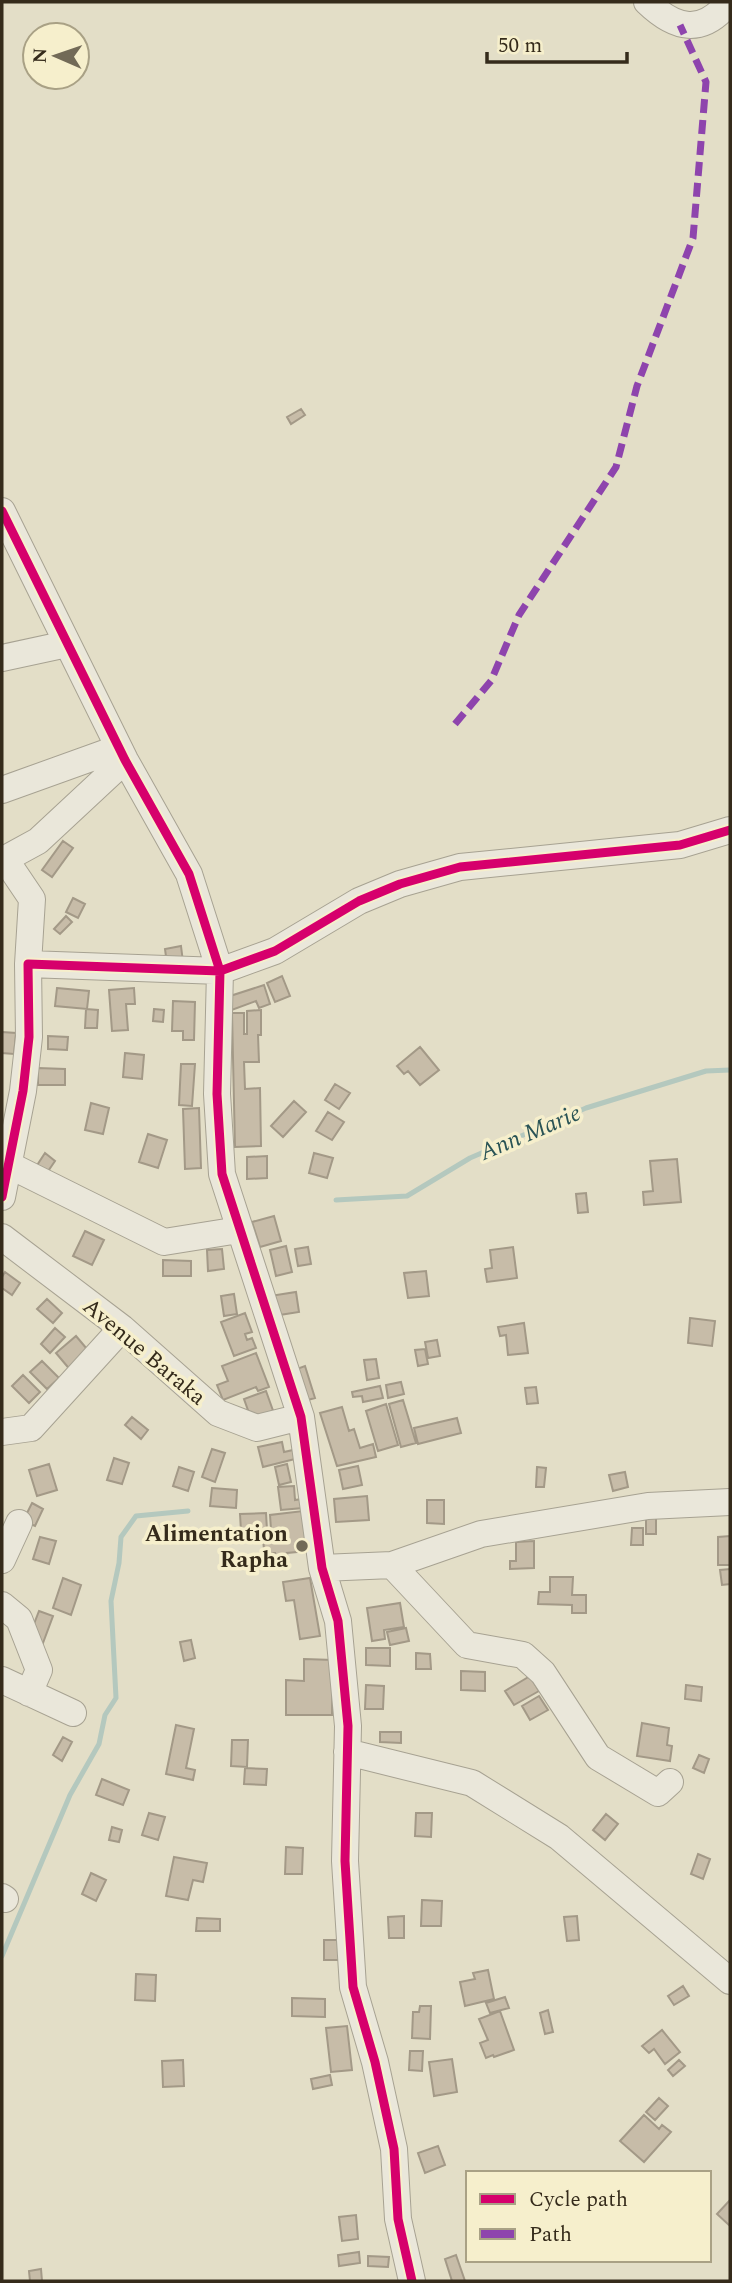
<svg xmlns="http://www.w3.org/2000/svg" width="732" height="2283" font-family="Spectral,serif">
	<rect width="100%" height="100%" fill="#e3dec7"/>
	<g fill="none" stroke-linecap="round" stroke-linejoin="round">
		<path stroke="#b4c8be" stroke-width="5" d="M336,1200L407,1196L470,1158L586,1108L706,1071L730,1070
			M2,1956L70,1795L99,1744L105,1715L116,1698L111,1601L119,1563L121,1537L136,1516L188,1511"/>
	</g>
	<path fill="#c7bca8" stroke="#a39987" stroke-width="2" d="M301,409L305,415L291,424L287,417Z
		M63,841L73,848L52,877L42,870Z
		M73,898L85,904L78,918L66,912Z
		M66,916L72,922L60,934L54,929Z
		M181,946L184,970L168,972L165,949Z
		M282,976L290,996L275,1002L267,983Z
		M264,985L270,1004L259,1008L256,1001L229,1011L224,998Z
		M57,988L89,991L87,1009L55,1006Z
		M134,988L135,1004H126L128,1030L112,1031L109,990Z
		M173,1001L195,1002L194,1040H183V1031H172Z
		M86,1009L98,1010L97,1028H85Z
		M154,1009L164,1010L163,1022L153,1021Z
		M261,1010V1035H258L259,1062H244L245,1089L260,1088L261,1146L235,1147L232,1013H244V1034H247V1011Z
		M2,1032L16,1033L14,1054L2,1053Z
		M48,1036L68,1037L67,1050L48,1049Z
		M420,1047L439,1070L420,1085L408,1071L404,1074L397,1066Z
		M125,1053L144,1055L142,1079L123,1077Z
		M181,1064H195L192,1106L179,1105Z
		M38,1068L65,1069V1085H38Z
		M335,1084L350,1093L339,1109L325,1100Z
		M294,1101L306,1112L283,1137L271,1126Z
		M91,1103L109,1108L103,1134L85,1130Z
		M199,1108L201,1168L185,1169L183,1109Z
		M328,1112L344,1122L332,1140L316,1131Z
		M148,1134L167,1140L158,1168L139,1162Z
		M45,1153L55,1161L42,1180L32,1173Z
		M314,1153L333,1158L327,1178L309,1173Z
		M267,1156V1178L247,1179V1157Z
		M677,1159L681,1202L644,1205L643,1192L653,1191L650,1161Z
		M586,1193L588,1212L578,1213L576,1194Z
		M274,1216L281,1241L260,1247L252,1222Z
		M85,1231L104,1240L92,1265L73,1256Z
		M286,1246L292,1272L276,1276L270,1250Z
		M308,1247L311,1264L298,1266L295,1249Z
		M513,1247L517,1278L487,1282L485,1269L492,1268L490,1250Z
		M222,1249L224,1269L208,1271L207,1250Z
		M163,1260L191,1261V1276H163Z
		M426,1271L429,1296L408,1298L404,1273Z
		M5,1272L20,1283L12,1295L2,1288V1277Z
		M296,1292L299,1312L273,1316L270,1296Z
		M234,1294L237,1314L224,1316L221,1296Z
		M47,1299L62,1313L53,1323L37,1309Z
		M245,1313L252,1332L245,1334L247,1340L252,1338L256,1348L234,1356L221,1322Z
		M690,1318L715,1321L712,1346L688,1343Z
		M524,1323L528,1353L508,1355L506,1335L500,1336L498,1327Z
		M55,1328L65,1337L50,1353L41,1344Z
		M76,1336L92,1355L72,1372L56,1353Z
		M437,1340L440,1356L428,1358L425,1342Z
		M425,1349L428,1364L418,1366L415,1350Z
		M256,1353L269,1387L258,1391L256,1387L223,1400L217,1385L228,1381L222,1366Z
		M376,1359L379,1378L367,1380L364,1360Z
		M42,1361L59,1378L47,1389L30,1372Z
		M305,1366L315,1398L304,1401L294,1370Z
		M23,1375L40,1392L29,1403L12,1386Z
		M401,1382L404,1394L388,1398L386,1385Z
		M380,1386L383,1398L363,1402L362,1396L353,1397L352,1392Z
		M536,1387L538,1403L527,1404L525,1388Z
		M266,1391L276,1419L254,1427L244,1399Z
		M403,1400L416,1443L401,1447L389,1404Z
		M386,1404L398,1445L378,1451L366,1411Z
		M342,1407L349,1431L354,1429L360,1448L373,1444L376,1457L337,1466L320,1413Z
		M132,1417L148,1430L141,1439L125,1425Z
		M457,1418L461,1433L418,1444L414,1428Z
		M282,1442L284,1452L293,1450L295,1459L263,1467L258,1447Z
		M212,1449L225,1453L215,1482L202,1477Z
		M114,1458L129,1463L122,1484L107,1480Z
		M49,1464L57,1490L37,1496L29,1470Z
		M287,1464L291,1482L279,1485L275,1467Z
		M358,1466L362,1485L343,1489L339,1470Z
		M179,1467L194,1472L188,1491L173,1486Z
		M537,1467L546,1468L544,1487H536Z
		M625,1472L628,1487L613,1491L609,1475Z
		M294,1486L295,1500L302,1499L303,1508L281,1510L278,1487Z
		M212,1488L237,1490L236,1508L210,1506Z
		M367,1496L369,1520L336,1522L334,1499Z
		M427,1500H444V1524L427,1523Z
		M32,1503L43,1509L35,1526L23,1521Z
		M303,1511L307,1551L287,1553L288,1561L276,1562L275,1553H270V1550H264L263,1538L269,1537L268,1530L271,1529L270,1515Z
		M266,1513L267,1530L241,1531L240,1514Z
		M656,1515V1534H646V1516Z
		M632,1528H643V1545H631Z
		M730,1536V1565H718V1537Z
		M40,1537L56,1541L49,1564L33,1559Z
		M534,1541V1568L510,1569V1561H516V1542Z
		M730,1569V1584L722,1585L720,1570Z
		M550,1577H573L572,1595H586V1613H572V1605L538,1604L539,1592H550Z
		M63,1578L81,1585L71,1615L53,1608Z
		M310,1578L320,1636L300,1639L294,1600L286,1601L283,1582Z
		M400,1603L404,1627L384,1630L385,1639L372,1641L367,1608Z
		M39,1611L53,1616L43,1643L29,1637Z
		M406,1628L409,1641L390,1645L387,1632Z
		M191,1640L195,1658L184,1661L180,1642Z
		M366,1648H390V1666L366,1665Z
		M416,1653L430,1654L431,1669H416Z
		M304,1659L333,1660L332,1715H286V1680L304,1681Z
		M461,1671L485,1672V1691L461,1690Z
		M530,1676L539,1691L514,1705L505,1691Z
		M366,1685L384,1686L383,1709H365Z
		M686,1685L702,1687L701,1701L685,1699Z
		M539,1696L548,1710L530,1720L522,1706Z
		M642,1723L669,1728L667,1745L672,1746L670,1761L637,1756Z
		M176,1725L194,1729L186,1768L195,1770L193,1780L166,1774Z
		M380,1732H401V1743L380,1742Z
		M63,1737L72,1742L62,1761L53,1755Z
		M232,1740H248L247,1767L231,1766Z
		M699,1755L709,1759L704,1773L693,1768Z
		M245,1768L267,1769L266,1785L244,1784Z
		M102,1779L129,1790L123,1805L96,1795Z
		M149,1813L165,1817L158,1840L142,1835Z
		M416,1813H432L431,1837L415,1836Z
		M606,1814L618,1824L605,1840L593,1830Z
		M112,1827L122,1830L119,1842L109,1840Z
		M286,1847L303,1848L302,1874H285Z
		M698,1854L710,1859L703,1879L691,1874Z
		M174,1857L207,1863L203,1882L193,1880L188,1900L166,1896Z
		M91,1873L106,1880L96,1901L82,1894Z
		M422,1900L442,1901L441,1926H421Z
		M404,1916V1938H389L388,1917Z
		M577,1916L579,1940L567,1941L564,1917Z
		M197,1918L220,1919V1931H196Z
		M324,1940H339L340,1960H324Z
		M488,1970L494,1999L465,2006L460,1982L475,1979L473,1973Z
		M136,1974L156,1975L155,2001L135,2000Z
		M683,1986L689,1996L674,2005L668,1996Z
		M505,1997L509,2008L490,2013L486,2003Z
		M292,1998L325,1999V2017L292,2016Z
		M420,2006H431L430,2039L412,2038L413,2012H419Z
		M548,2010L553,2032L545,2034L540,2013Z
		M500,2011L514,2050L494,2057L493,2055L486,2058L480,2043L488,2040L479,2019Z
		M347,2026L352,2070L331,2072L326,2028Z
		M662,2030L680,2052L665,2064L654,2049L649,2053L642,2046Z
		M410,2051H423L422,2071L409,2070Z
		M452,2059L457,2092L434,2096L429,2062Z
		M183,2060L184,2086L163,2087L162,2061Z
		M679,2060L685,2066L673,2076L668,2070Z
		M330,2075L332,2085L313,2089L311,2079Z
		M659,2098L668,2106L655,2120L646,2112Z
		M644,2115L659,2129L662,2125L671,2132L644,2162L620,2141Z
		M438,2146L445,2165L425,2173L418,2153Z
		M730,2200V2226L717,2214Z
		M356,2215L358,2239L342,2241L339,2217Z
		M359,2252L360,2263L339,2266L338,2255Z
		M456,2255L465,2281H452L445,2259Z
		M368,2256L389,2257L388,2267L368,2266Z
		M41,2269L42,2281H30L29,2271Z"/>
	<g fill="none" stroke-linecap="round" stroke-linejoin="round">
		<defs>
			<path id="minor" d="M647,2C675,29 702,36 729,2
				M2,511L125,760L189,874L220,971L217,1094L222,1174L301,1417L322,1568L338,1621L348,1726L345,1861L353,1987L375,2062L394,2149L398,2219L412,2281
				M2,658L67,644
				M2,790L119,748
				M2,859H5L38,841L125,760
				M2,866L5,859L32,899L28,964
				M9,1165L164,1242L239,1230
				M2,1197L23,1091L29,1037L28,964L220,971L275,951L359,901L400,884L460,867L680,845L730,830
				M2,1237L122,1328L218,1413L257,1428L301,1417
				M2,1432L31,1428L122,1328
				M2,1560L19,1523
				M392,1565L481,1534L648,1506L730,1502
				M322,1568L392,1565L467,1645L523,1655L543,1673L598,1757L658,1793L670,1782
				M2,1605L19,1619L39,1670L29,1693
				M2,1680L73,1713
				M347,1752L472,1783L559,1837L730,1981
				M2,1897L5,1899"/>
		</defs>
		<use href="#minor" stroke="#a7a292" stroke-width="28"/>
		<use href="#minor" stroke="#eae7da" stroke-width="26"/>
		<path stroke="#8e44ad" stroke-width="7" stroke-dasharray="14 7" stroke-linecap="butt" d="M455,724L491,681L519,615L616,467L637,386L693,238L706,82L680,25"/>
		<defs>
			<path id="cycleway" d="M2,511L125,760L189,874L220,971L217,1094L222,1174L301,1417L322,1568L338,1621L348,1726L345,1861L353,1987L375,2062L394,2149L398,2219L412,2281
				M2,1197L23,1091L29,1037L28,964L220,971L275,951L359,901L400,884L460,867L680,845L730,830"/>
		</defs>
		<use href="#cycleway" stroke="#f6efcc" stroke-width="13"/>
		<use href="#cycleway" stroke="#d6006c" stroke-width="9"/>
	</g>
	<circle fill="#726a57" stroke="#f6efcc" stroke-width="2.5" cx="302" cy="1546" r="7"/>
	<g text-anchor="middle" stroke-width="7" stroke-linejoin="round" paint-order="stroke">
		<g font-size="23" fill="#352b1b" stroke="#f6efcc">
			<text transform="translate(145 1351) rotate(40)" y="8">Avenue Baraka</text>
		</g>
		<g font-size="23" font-weight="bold" fill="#352b1b" stroke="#f6efcc" text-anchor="end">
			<text x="288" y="1541">Alimentation<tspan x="288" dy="26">Rapha</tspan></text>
		</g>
		<g font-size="24" font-style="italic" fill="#295355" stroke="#f6efcc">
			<text transform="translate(530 1132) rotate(-23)" y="8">Ann Marie</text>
		</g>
	</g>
	<rect width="732" height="2283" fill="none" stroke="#352b1b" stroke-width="7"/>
	<rect x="466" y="2171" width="245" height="91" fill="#f6efcc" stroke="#a9a185" stroke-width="2"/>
	<rect x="480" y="2194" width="35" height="10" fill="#d6006c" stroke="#a9a185" stroke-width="2"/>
	<text x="529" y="2206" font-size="21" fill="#352b1b">Cycle path</text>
	<rect x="480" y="2229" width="35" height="10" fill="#8e44ad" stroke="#a9a185" stroke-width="2"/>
	<text x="529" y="2241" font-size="21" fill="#352b1b">Path</text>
	<g transform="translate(56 56) rotate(272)"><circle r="33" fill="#f6efcc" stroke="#a9a185" stroke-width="2"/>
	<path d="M0-5L12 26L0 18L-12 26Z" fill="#726a57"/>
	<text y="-10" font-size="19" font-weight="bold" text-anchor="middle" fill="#352b1b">N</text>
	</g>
	<path d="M487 52v10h140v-10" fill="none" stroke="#352b1b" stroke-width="3.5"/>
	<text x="498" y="52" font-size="21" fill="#352b1b" stroke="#f6efcc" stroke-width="5" paint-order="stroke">50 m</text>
</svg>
